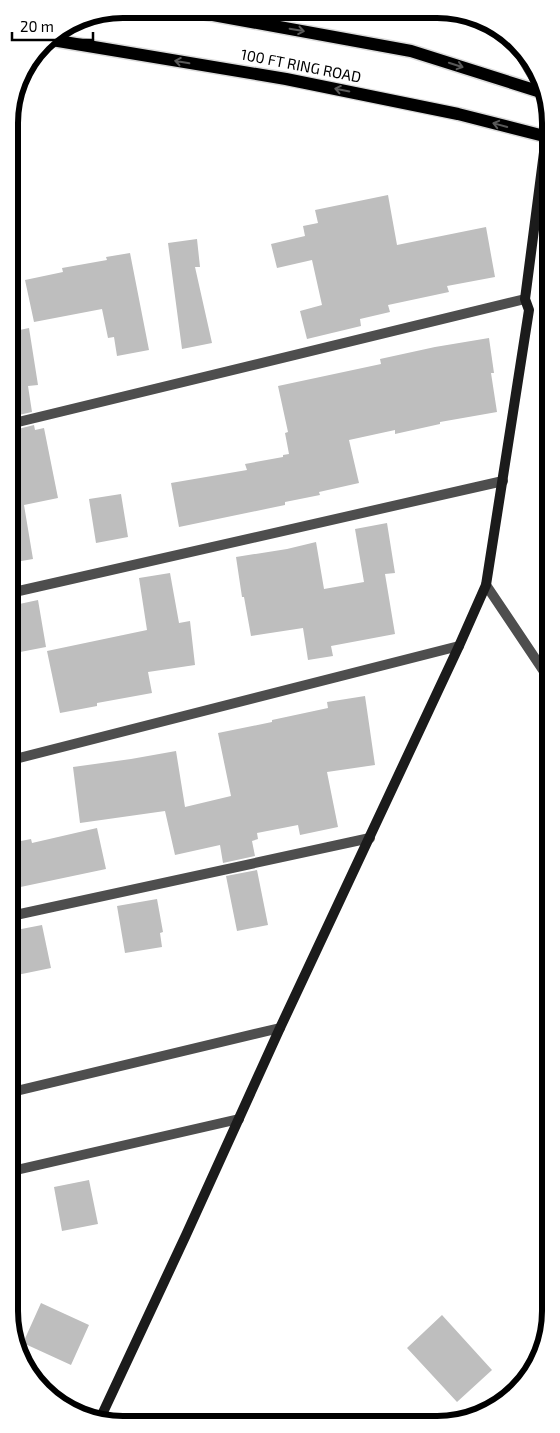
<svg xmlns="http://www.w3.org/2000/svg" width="560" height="1433" font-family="'Exo 2',sans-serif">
	<rect width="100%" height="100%" fill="#fff"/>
	<path fill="#bebebe" d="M388,195L397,245L486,227L495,277L447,286L449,292L388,305L390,312L360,319L361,326L307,339L300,311L322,305L312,260L277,268L271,244L305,236L303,226L318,223L315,210Z
		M197,239L200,267H195L212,343L182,349L168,243Z
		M130,253L149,350L117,356L114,337L108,338L102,309L34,322L25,280L63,272L62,268L107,260L106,257Z
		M29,328L38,385L28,386L32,412L10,417V332Z
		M489,338L494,373H491L497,412L440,422V424L395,434V430L349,440L359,483L319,492L320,495L285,502V505L179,527L171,483L247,470L245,464L283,457V455L289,454L285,433L288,432L278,386L381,364L380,359L435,347Z
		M34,425L35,430L44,428L58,498L24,505L33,559L10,563V431Z
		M121,494L128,537L96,543L89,499Z
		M387,523L395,573L385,574L395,634L331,646L333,656L308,660L303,628L251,636L244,597H242L236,557L287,549L316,542L324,589L364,582L355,529Z
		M170,573L179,623L190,621L195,665L148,672L152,693L97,703V706L60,713L47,651L147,630L139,578Z
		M38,600L46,647L15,653L10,628V606Z
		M365,696L375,765L327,772L338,827L300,835L298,825L257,833L258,839L252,841L255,856L223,863L220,845L175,855L165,811L80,823L73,767L131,759L176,751L185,807L231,796L218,733L272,722V720L328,708L327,702Z
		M97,828L106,869L11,889V843L31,839L32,843Z
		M257,870L268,925L237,931L226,876Z
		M157,899L163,932L160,933L162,947L125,953L117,906Z
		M42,925L51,968L17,975L11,948V931Z
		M89,1180L98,1224L62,1231L54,1187Z
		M41,1303L89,1325L71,1365L23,1343Z
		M442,1315L492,1370L457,1402L407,1348Z"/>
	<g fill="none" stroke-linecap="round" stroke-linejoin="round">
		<defs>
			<path id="primary" d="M180,9L411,51L547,94
				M46,39L286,79L458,114L548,137"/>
		</defs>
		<use href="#primary" stroke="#dbdbdb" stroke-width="15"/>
		<path stroke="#4e4e4e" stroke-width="10" d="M516,41L515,46L542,92
			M10,424L525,299
			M486,585L549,679
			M10,593L503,481
			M11,760L459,646
			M11,916L370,838
			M12,1092L280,1028
			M12,1171L239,1119"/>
		<path stroke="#1b1b1b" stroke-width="10" d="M99,1421L186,1235L280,1028L459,646L486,585L529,310L525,299L546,137L542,92"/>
		<use href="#primary" stroke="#000" stroke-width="12"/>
	</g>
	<defs><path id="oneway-shaft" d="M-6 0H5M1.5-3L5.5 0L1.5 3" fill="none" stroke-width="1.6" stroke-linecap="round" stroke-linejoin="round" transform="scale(1.25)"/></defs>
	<g stroke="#595959">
		<use href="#oneway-shaft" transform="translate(297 30) rotate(10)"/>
		<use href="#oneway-shaft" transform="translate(182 62) rotate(-170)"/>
		<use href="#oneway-shaft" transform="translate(456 65) rotate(18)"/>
		<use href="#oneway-shaft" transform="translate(342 90) rotate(-169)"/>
		<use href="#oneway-shaft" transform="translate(500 125) rotate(-165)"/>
	</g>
	<g text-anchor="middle" stroke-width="4" stroke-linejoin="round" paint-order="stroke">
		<g font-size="15" fill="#000" stroke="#fff">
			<text transform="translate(301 66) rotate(11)" y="5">100 FT RING ROAD</text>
		</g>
	</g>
	<path d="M0 0H560V1433H0ZM123 18H437A105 105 0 0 1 542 123V1311A105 105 0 0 1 437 1416H123A105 105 0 0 1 18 1311V123A105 105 0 0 1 123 18Z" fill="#fff" fill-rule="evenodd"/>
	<path fill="none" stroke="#000" stroke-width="6" d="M123 18H437A105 105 0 0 1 542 123V1311A105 105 0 0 1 437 1416H123A105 105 0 0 1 18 1311V123A105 105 0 0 1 123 18Z"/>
	<path d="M12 32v8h81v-8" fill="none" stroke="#000000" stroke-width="2.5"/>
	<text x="20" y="32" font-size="15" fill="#000000" stroke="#ffffff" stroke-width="4" paint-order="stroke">20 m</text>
</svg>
